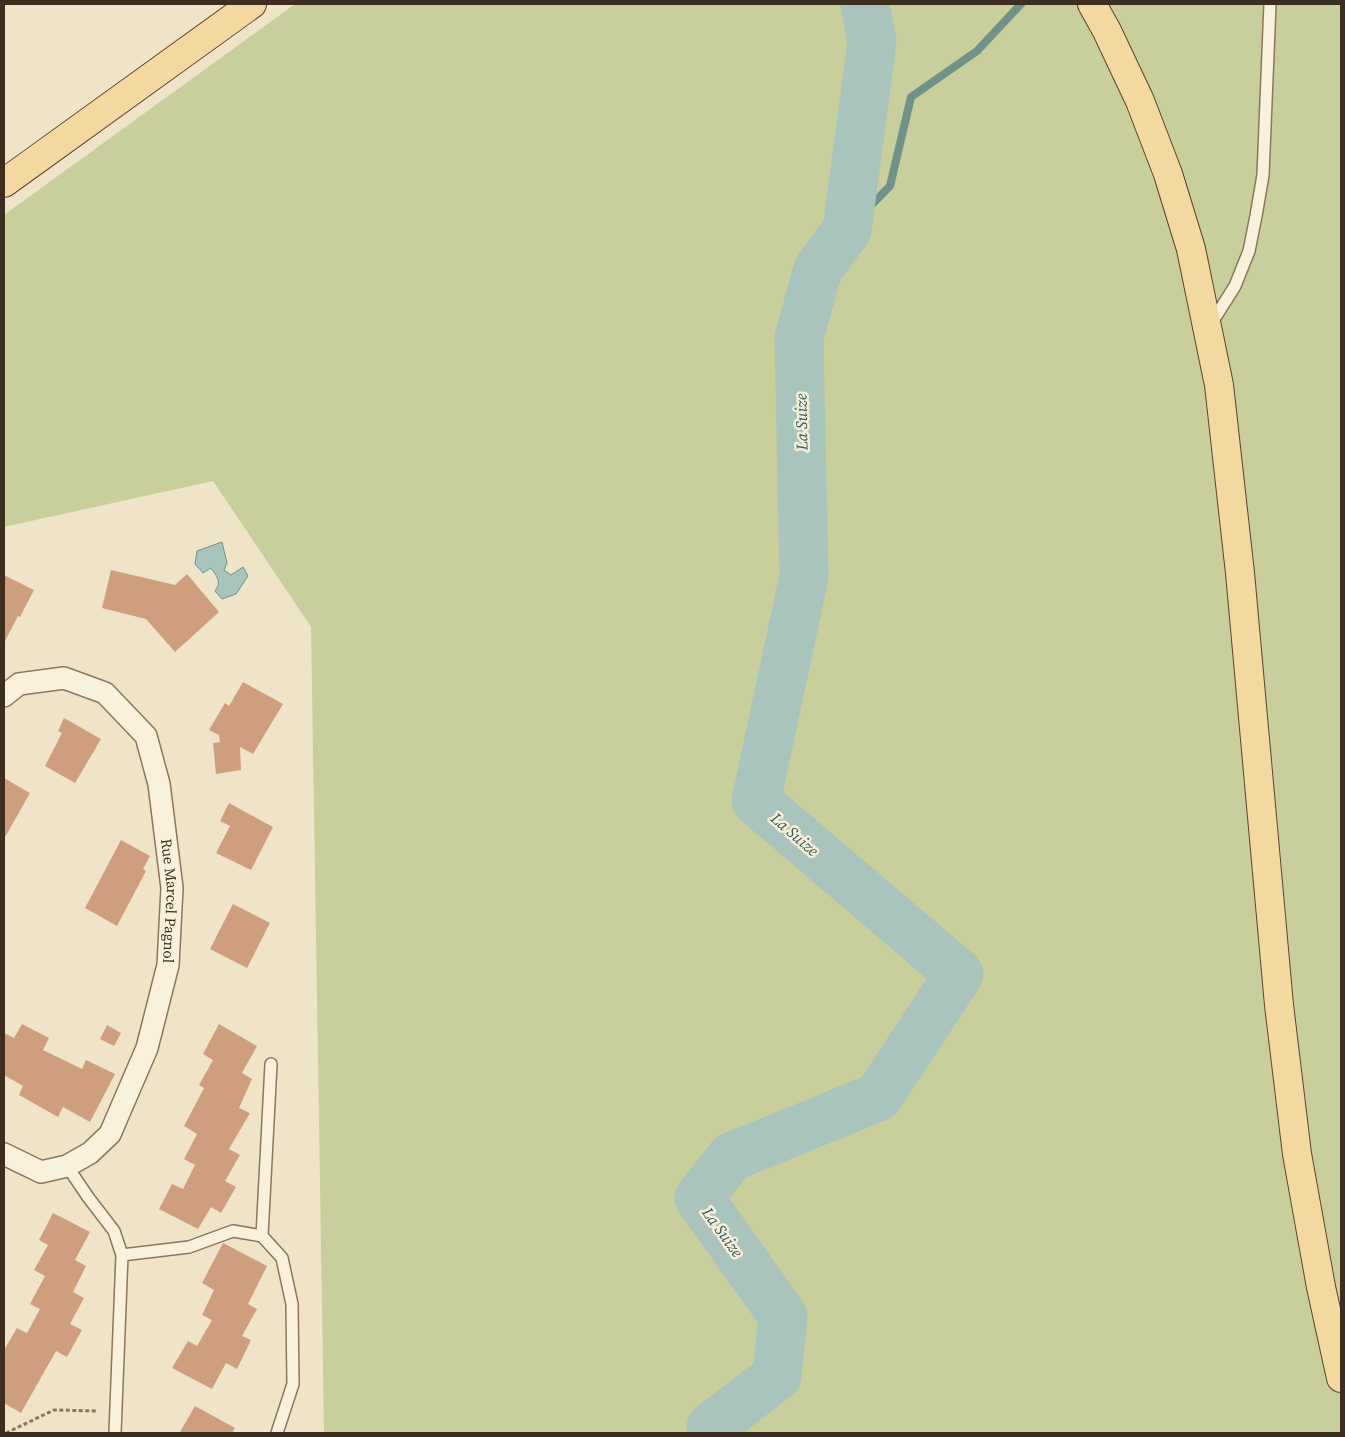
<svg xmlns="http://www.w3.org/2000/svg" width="1345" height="1437" font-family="'Source Serif 4',serif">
	<rect width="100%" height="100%" fill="#f0e4c8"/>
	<path fill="#c9cf9b" d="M295,4H1341V1433H324L311,627L213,481L4,527V215Z"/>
	<path fill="#a9c4bc" stroke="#6f938a" d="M222,542L227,563L224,570L231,575L243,567L248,576L236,594L222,599L215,591C222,582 217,577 211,568L203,573L195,564L197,551Z"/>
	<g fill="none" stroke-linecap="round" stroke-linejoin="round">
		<path stroke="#6f938a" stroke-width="8" d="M847,230L890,186L911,97L977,51L1021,4"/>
		<path stroke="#a9c4bc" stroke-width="49" d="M713,1433L711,1427L777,1376L783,1316L699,1198L731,1157L878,1097L959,974L756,801L804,577L799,338L818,269L847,230L872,42L865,4"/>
	</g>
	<path fill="#cf9f7d" d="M111,570L175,585L187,574L219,612L175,652L146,619L102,608Z
		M4,575L34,590L20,617L18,616L4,643Z
		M243,682L283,704L253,754L240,747L241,770L216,774L213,743L220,742L219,735L209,730L225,703L229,706Z
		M64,718L101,739L75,783L45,766L62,733L58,731Z
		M4,778L30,793L4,839Z
		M229,803L273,827L251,870L216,853L230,826L220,821Z
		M121,840L150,856L143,869L146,871L117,926L85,908Z
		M233,904L270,923L247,968L210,949Z
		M22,1024L49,1038L43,1050L82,1069L86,1060L115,1074L90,1122L63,1107L58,1117L19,1095L23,1086L4,1075V1033L14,1038Z
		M219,1024L257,1046L242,1073L252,1079L239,1108L250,1113L229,1149L240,1155L225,1181L236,1187L221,1213L211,1207L198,1229L159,1209L172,1184L183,1189L195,1165L184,1159L197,1134L184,1126L204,1088L199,1085L213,1060L203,1054Z
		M107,1025L121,1033L114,1046L100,1039Z
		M53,1213L90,1232L75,1260L86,1266L73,1292L84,1298L70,1324L82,1330L67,1357L56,1351L21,1413L4,1403V1350L17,1328L27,1333L40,1309L30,1304L45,1276L34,1270L48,1245L39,1240Z
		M223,1243L267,1266L248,1304L257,1309L242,1336L251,1340L237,1369L226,1363L212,1389L172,1368L188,1341L197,1346L212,1320L202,1315L214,1290L202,1283Z
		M195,1406L235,1428L232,1433H183L180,1432Z"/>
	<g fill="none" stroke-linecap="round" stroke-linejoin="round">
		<defs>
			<path id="lane" d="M1211,324L1235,286L1249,251L1256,216L1263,175L1270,4
				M67,1166L88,1197L114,1231L122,1255L115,1433
				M262,1236L271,1064
				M122,1255L189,1247L233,1231L262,1236L282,1258L292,1304L293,1384L277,1433"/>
			<g id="street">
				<path id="s1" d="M4,696L19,684L64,678L105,693L146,736L159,784L172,888L168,965L147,1048L110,1134L90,1153L67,1166L41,1172L4,1154"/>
			</g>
			<path id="primary" d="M1092,4L1107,31L1140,101L1168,174L1191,249L1219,385L1240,573L1279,1005L1297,1154L1321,1287L1341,1378
				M4,183L252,4"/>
		</defs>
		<use href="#lane" stroke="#8d765c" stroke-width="14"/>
		<use href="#street" stroke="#8d765c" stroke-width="24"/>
		<use href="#primary" stroke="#5b4430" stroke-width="30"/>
		<path stroke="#8d765c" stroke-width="3" stroke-dasharray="4 2.5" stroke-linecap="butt" d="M6,1433L54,1410L98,1411"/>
		<use href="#lane" stroke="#faf1dc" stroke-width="11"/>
		<use href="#street" stroke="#faf1dc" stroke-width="21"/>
		<use href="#primary" stroke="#f3d9a0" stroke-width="28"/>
	</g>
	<g text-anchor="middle" stroke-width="5" stroke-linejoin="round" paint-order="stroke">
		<g font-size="15" fill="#3d2e20" stroke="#f7eed8">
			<text dy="5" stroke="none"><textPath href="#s1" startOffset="335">Rue Marcel Pagnol</textPath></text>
		</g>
		<g font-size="16" font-style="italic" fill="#2f5d5a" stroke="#f7eed8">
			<text transform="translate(801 422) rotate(-91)" y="6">La Suize</text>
			<text transform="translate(795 834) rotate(41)" y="6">La Suize</text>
			<text transform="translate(723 1232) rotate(54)" y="6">La Suize</text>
		</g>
	</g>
	<rect width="1345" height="1437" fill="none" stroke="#3d2e20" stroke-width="10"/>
</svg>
